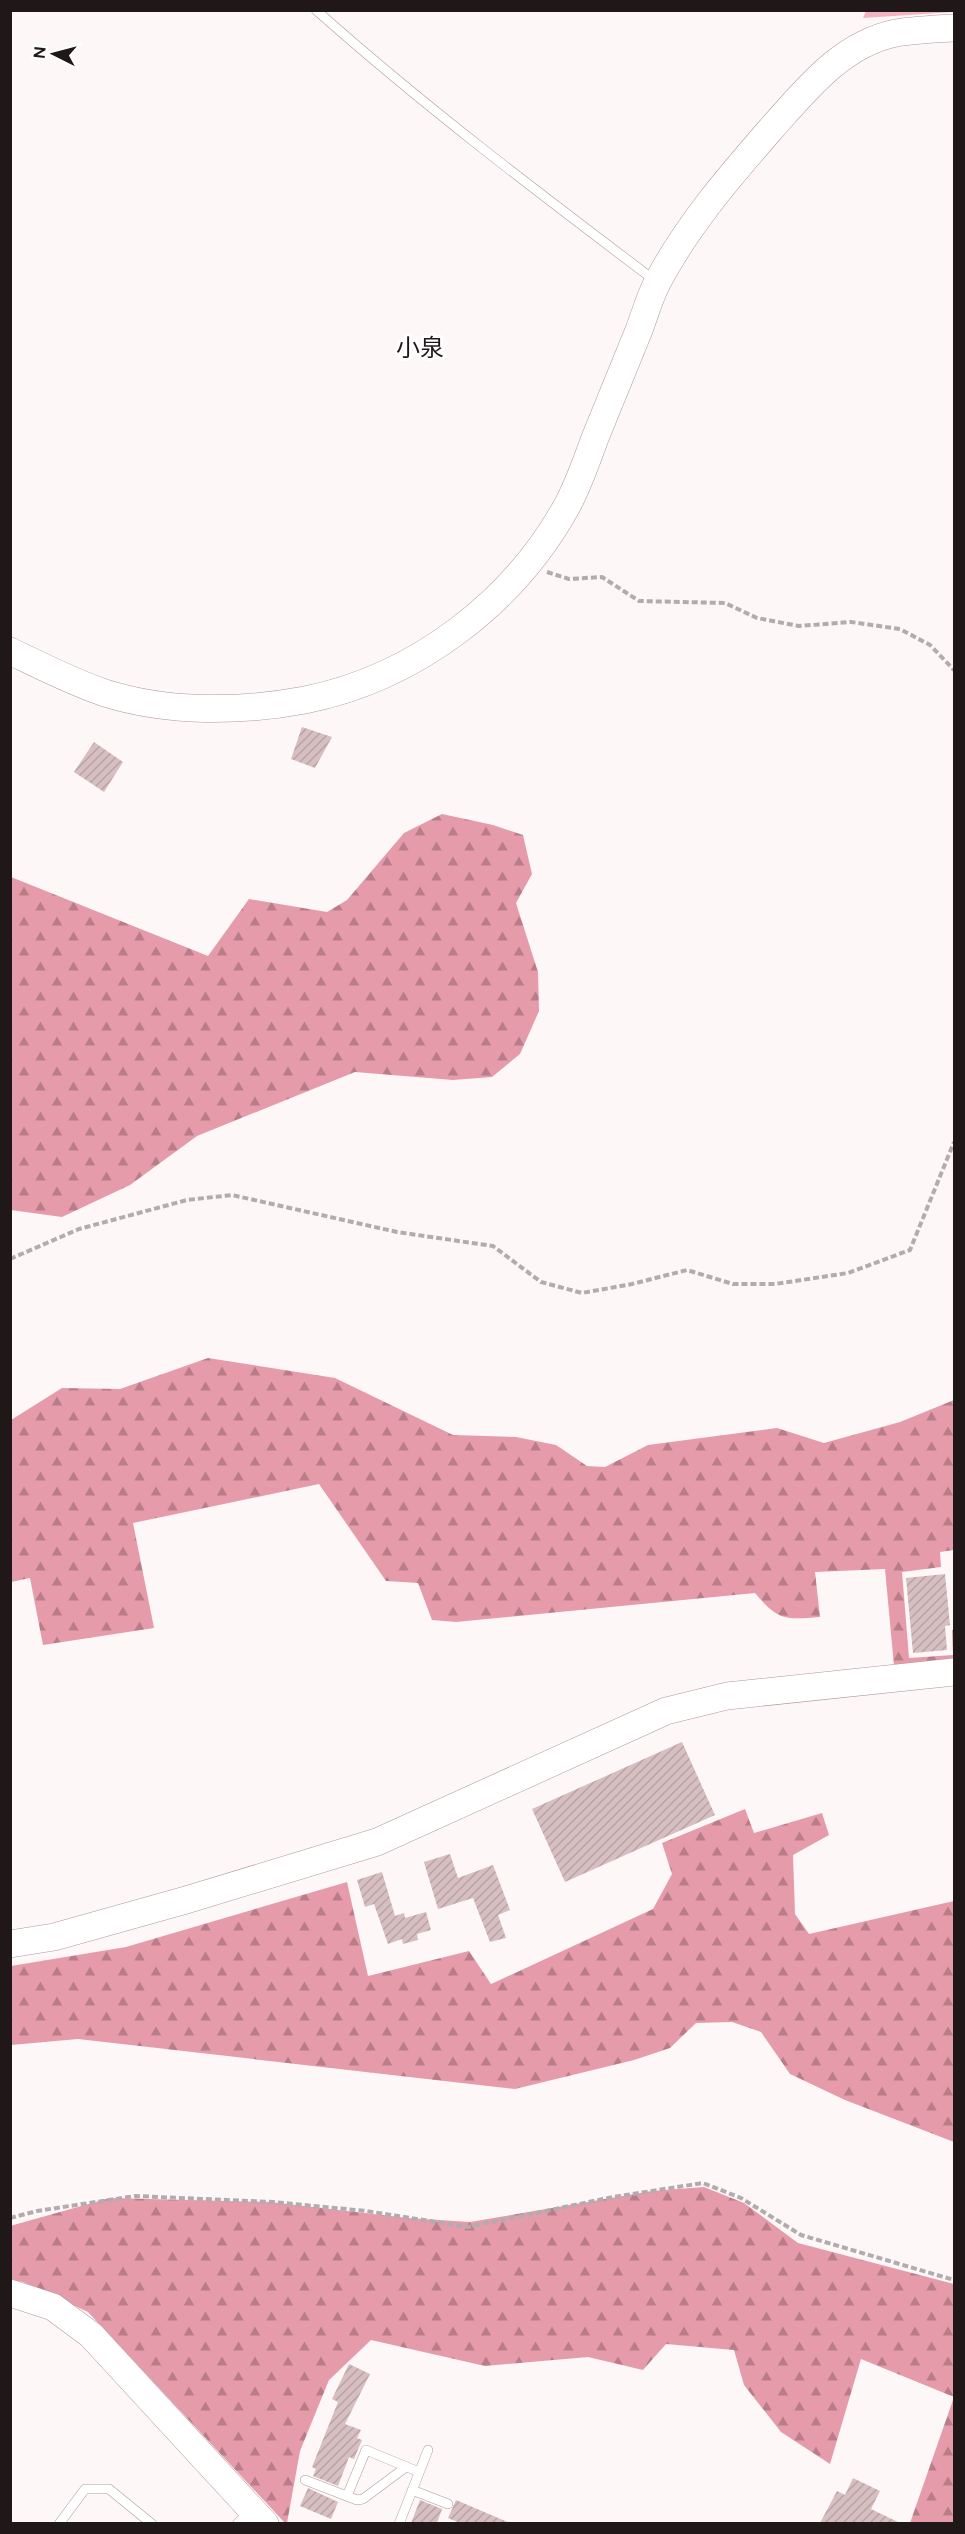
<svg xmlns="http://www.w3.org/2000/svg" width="965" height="2534" font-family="Figtree,'Noto Sans JP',sans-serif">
	<defs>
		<pattern id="forest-firs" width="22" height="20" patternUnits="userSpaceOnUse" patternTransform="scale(1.5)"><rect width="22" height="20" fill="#e59ba9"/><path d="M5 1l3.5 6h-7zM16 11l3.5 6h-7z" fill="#b97d89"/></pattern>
		<pattern id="building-hatch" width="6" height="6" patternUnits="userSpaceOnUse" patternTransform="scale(1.5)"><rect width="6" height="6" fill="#d6bec1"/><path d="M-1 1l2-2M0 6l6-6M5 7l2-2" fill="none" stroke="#b7a3a5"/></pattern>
	</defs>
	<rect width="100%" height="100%" fill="#fdf7f8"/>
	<path fill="#f3b3bf" d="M866,11L954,10V12L863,18Z"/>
	<path fill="url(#forest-firs)" d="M442,814L493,825L523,835L532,874L516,903L538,972L539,1011L520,1054L492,1077L453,1080L355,1072L197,1136L130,1185L62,1217L11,1210V877L208,956L249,899L327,912L347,900L404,833Z
		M208,1358L335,1378L453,1435L516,1437L556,1445L587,1466L605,1467L648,1445L777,1428L824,1443L900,1422L954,1400V1550L940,1552L941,1567L902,1572L909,1658L953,1655L952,1630H954V1661L894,1666L885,1569L815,1572L820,1617C784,1620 778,1620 755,1593L456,1622L432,1620L418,1583L386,1581L319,1484L133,1523L154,1628L43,1645L30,1578L11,1582V1420L62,1388L120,1389Z
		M745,1809L754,1833L822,1813L829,1835L793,1855L795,1914L809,1934L954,1901V2142L845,2100L790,2074L761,2032L732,2022L696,2023L670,2048L634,2060L515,2089L78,2039L11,2045V1966L126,1947L347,1882L368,1976L469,1951L491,1984L653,1909L672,1874L662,1843Z
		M704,2187L744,2203L798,2243L954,2284V2523H910L954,2397L861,2359L830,2464L781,2432L744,2385L734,2350L666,2344L643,2370L588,2357L485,2366L371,2340L329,2380L300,2451L287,2523H285L88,2312L23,2282L11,2280L10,2226L110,2198L270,2202L408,2218L470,2222L652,2191Z"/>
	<path fill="url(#building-hatch)" d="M302,727L332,737L315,768L291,759Z
		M94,742L123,762L104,792L74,772Z
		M945,1574L950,1625L945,1626L947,1650L913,1653L906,1578Z
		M682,1742L715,1815L565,1882L532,1809Z
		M450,1854L458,1878L493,1865L510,1910L498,1915L506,1938L490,1942L473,1898L438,1909L424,1862Z
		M382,1872L395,1916L404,1913L405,1918L426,1912L431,1930L417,1934L418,1940L403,1944L402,1939L388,1944L374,1904L365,1907L357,1880Z
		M349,2364L370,2374L345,2424L361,2430L357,2438L362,2440L354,2459L349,2457L338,2486L313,2476L316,2469L312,2467L338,2402L332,2399Z
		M853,2478L880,2491L871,2509L900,2523H820L837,2491L845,2495Z
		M308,2488L338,2502L331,2519L300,2506Z
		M420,2500L442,2509L437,2523H411Z
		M456,2500L510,2523H460L448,2518Z"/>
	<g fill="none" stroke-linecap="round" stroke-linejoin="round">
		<defs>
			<path id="lane" d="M316,10C424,106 539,193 654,280
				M305,2480L357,2500L363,2499L406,2467
				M412,2490L448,2504
				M347,2496L366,2450L419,2472
				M59,2524L85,2489H109L152,2524
				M237,2524L250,2511
				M399,2524L428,2450"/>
			<path id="secondary" d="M10,651C41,666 72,682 105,693C168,713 241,712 305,700C415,678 514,603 568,504C579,483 587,460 595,438C610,402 624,366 639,330C645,314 650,296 658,281C687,226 729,177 770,130C805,91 841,44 896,33C915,30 935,29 954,28
				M10,1944L54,1937L186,1900L377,1842L666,1711L727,1696L954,1672
				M10,2293L53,2307L91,2335L265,2524"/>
		</defs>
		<use href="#lane" stroke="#b0999c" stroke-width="10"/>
		<use href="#secondary" stroke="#b0999c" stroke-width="28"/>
		<path stroke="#b3acae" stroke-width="4" stroke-dasharray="6 3" stroke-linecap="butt" d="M547,572L569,579L602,577L639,601L725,603L757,618L799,626L851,622L900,629L930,645L954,670
			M10,1259L79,1229L187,1200L232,1195L397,1232L493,1246L541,1282L582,1293L632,1284L687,1270L733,1284H775L848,1273L910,1250L954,1142
			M10,2218L37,2211L135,2196L273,2202L366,2211L468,2227L613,2197L703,2183L741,2198L801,2235L954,2280"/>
		<use href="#lane" stroke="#fff" stroke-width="9"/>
		<use href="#secondary" stroke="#fff" stroke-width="27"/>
	</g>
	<g text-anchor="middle" stroke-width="6" stroke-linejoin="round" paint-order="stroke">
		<g font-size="24" fill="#201719" stroke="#fff">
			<text x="420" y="356">小泉</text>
		</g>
	</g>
	<rect width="965" height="2534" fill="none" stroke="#201719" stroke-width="24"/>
	<g transform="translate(54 54) rotate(276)" stroke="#ffffff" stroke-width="4.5" paint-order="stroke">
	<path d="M0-4.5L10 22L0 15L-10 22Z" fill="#201719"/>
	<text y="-9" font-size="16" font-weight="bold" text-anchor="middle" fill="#201719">N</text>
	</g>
</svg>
